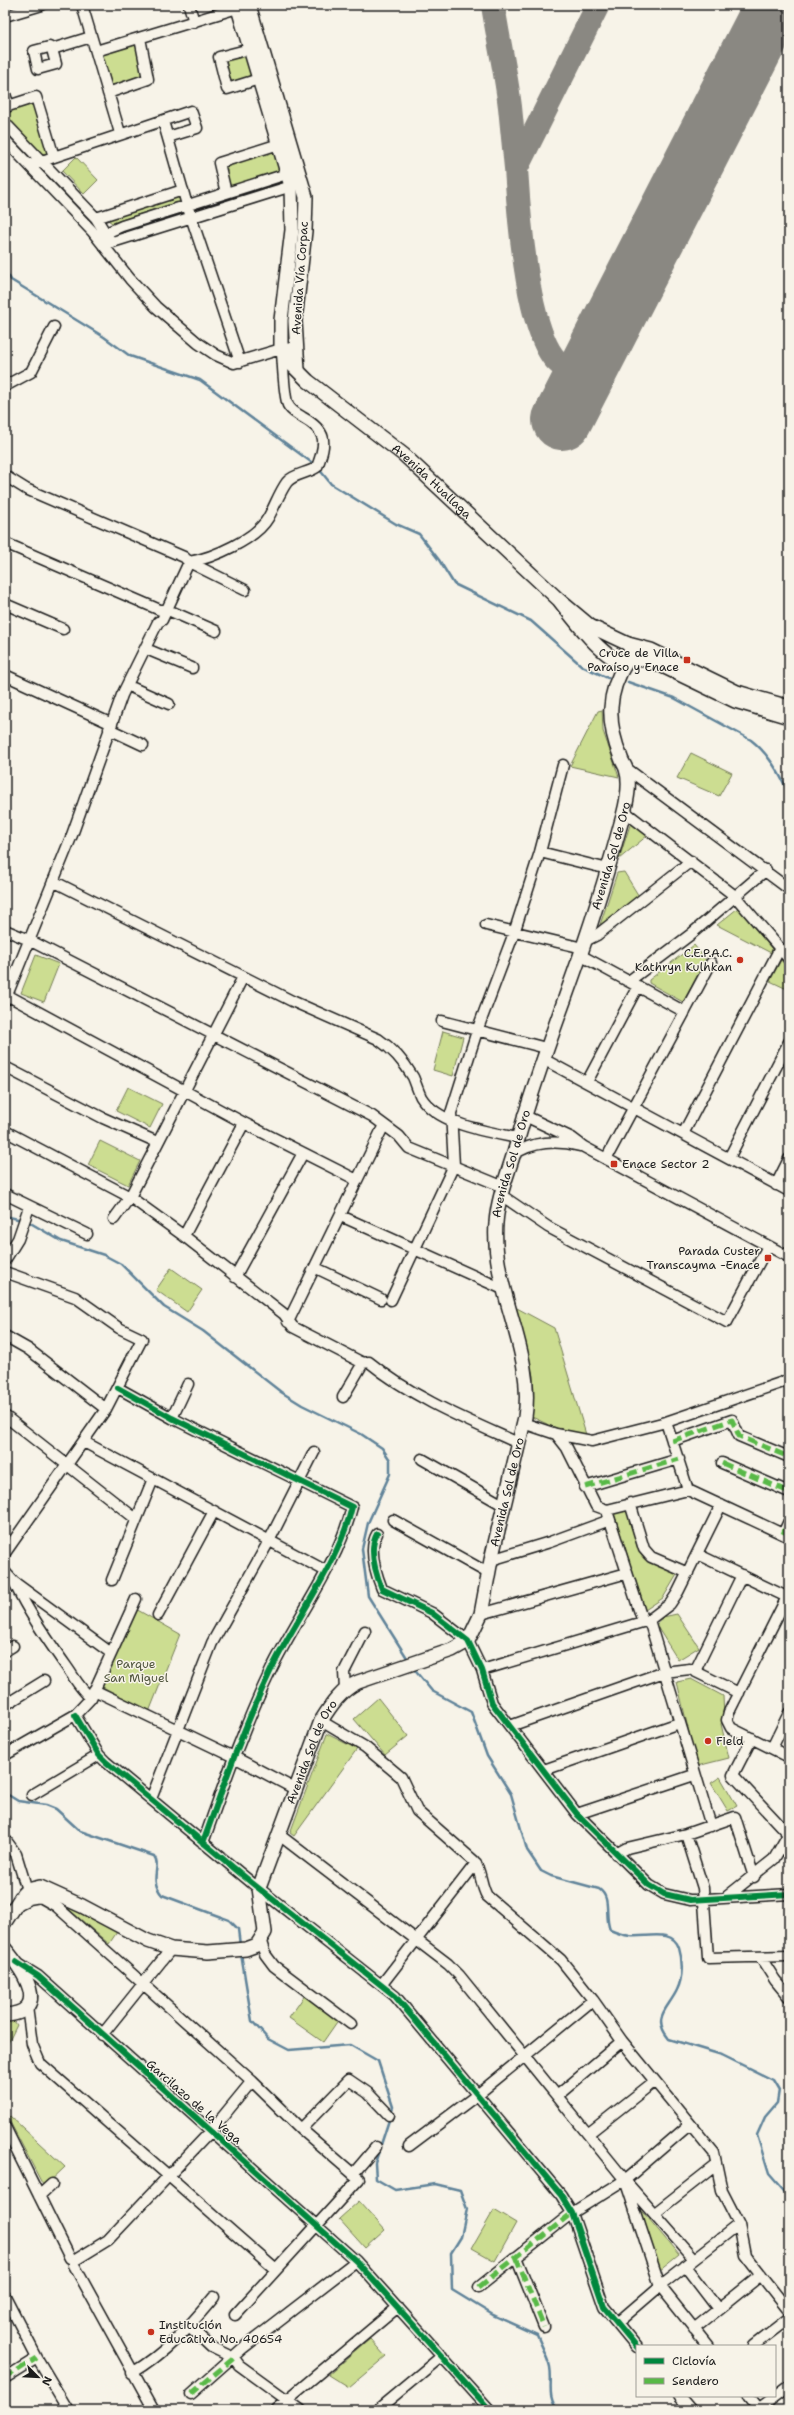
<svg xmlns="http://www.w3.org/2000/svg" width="794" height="2415" font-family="'Shantell Sans',sans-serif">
	<rect width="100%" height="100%" fill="#f7f3e8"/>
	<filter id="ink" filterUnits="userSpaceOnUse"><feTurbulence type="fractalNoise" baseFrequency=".025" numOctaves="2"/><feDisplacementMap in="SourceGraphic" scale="8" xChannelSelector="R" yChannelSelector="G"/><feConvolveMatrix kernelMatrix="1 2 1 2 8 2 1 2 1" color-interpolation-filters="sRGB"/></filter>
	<g filter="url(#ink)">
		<path fill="#ccdd91" stroke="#747c56" d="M135,44L139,47L145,76L112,87L103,56L105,52Z
			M244,52L252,78L229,85L220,59Z
			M33,101L49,152L41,155L5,117V109Z
			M275,148L281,169L279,172L228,187L220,164Z
			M76,157L98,180L84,194L62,171Z
			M278,182L279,185L199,210L198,207Z
			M178,195L180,201L112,223L108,220V219Z
			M602,710L603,731L619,777L570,766L598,711Z
			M691,753L732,773L719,796L677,778Z
			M631,822L648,835L619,859Z
			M624,872L640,898L599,928L617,873Z
			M738,908L772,949L771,953L717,925Z
			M694,945L706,960L683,1002L649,983V980Z
			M36,955L59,964L44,1002L21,993Z
			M781,960L789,970V990L770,981Z
			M443,1031L463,1037L453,1076L433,1070Z
			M128,1087L162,1104L150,1128L116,1111Z
			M100,1141L140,1161L128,1185L88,1165Z
			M171,1268L202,1290L187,1312L156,1290Z
			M515,1307L554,1328L587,1438L568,1446L547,1424L532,1417L533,1376Z
			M627,1510L639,1552L644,1559L678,1573L663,1598L645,1610L614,1514Z
			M134,1608L180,1634L149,1712L101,1686Z
			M677,1614L699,1647L678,1660L656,1625L663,1617Z
			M691,1679L723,1696L724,1717L721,1724L729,1758L697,1766L677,1682Z
			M378,1698L408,1736L385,1755L354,1719Z
			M327,1734L357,1749L294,1836L290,1833Z
			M720,1777L737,1806L728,1811L711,1783Z
			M64,1905L117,1932L109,1944Z
			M305,1995L339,2019L323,2042L289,2018Z
			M5,2021H14L17,2025L5,2049Z
			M10,2116L65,2167L44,2187L8,2118Z
			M359,2201L385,2230L365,2248L339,2219Z
			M634,2201L679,2255L659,2271Z
			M494,2210L516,2223L495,2261L472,2248Z
			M370,2339L386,2357L349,2388L328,2375Z"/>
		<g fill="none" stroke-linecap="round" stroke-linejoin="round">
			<path stroke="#608399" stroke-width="2.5" d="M5,270L11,280L104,337L130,356L200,380L315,465
				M319,469L331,484L396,524L419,534L439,560L454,584L531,621L582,666L608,678
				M628,682L674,698L751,740C769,754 779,773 789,793
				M5,1216L22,1220
				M27,1221L61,1241L104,1255L121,1264L164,1307L203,1331L281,1392L302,1405L361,1434L382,1448L390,1460V1474L368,1523L362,1549L368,1596L409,1661
				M412,1667L432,1691L471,1712L487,1756L511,1794L527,1850L541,1871L551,1876L599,1889C612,1898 604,1915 610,1930C617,1933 623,1935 630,1936C647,1938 673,1928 679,1948C683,1961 683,1978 677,1990C668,2009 651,2017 669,2039L722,2055L773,2080L779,2090L777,2103L765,2117L757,2135L769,2174L789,2197
				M5,1793L18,1801L46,1805L56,1809L80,1831L154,1856C162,1867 148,1879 162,1895L229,1920L238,1929L240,1945
				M241,1954L252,2021L268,2039L289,2050L350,2045L378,2061L393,2107L391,2112
				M390,2117L375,2163L376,2179L395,2190L435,2184L460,2190L467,2209L461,2237L451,2253L452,2290L493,2315L537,2335C541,2345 548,2357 550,2367C553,2383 546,2396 558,2410
				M789,2211L786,2218L789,2235"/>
			<path stroke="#8a8882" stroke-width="24" d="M493,5C498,39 506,73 510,107C512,127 514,147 516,168C518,196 528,421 594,357
				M516,169L598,5"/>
			<path stroke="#8a8882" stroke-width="60" d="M562,420L775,5"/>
			<defs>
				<path id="minor" d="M82,5L120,133
					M189,5L194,22
					M5,16L42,5
					M52,49L56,64L38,69L34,51L49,47L52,49L91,37
					M250,49L219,57L227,89L259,79
					M96,51L244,6
					M108,93L148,79L140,38
					M5,94L9,106
					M5,107L36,97L54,157
					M163,121L187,205L240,362
					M5,123L96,218L109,239
					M5,140L92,231L130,279L156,307L198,343L216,355L234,363L281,349L296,348
					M30,165L191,111L197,128L168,137
					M226,193L219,163L279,144
					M96,218L183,190
					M97,237L122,226L293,172
					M103,245L298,184
					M5,386L31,372L54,327
					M5,476L26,489L184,557L189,562L245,590
					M5,543L160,610H168L216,631
					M189,562C213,558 256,539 268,518C275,506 279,493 287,482C295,473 307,474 317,467C327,441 327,431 302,417C296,413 291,411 288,405C284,397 283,364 282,353
					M5,604L63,629
					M151,651L192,668
					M5,675L112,724
					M133,688L169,704
					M109,729L143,745
					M626,768L789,889
					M624,811L735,896L789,959
					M540,852L608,869
					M53,881L292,1001L378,1039C393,1049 404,1062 413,1077C416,1084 418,1091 421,1097C438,1125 490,1132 518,1138
					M486,925L583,948
					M5,930L29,940L372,1116L399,1136L409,1148L504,1187
					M585,941L597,935L691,861
					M580,955L685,1012
					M629,981L690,935L766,870
					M5,994L244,1123L357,1180
					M5,1000L72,835L122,695L158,622L162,620L189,562
					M442,1021L546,1048
					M543,1059L789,1191
					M5,1067L103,1118L157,1142
					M587,1082L638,986
					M523,1115L572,1138L584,1147L789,1257
					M5,1131L130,1197L184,1236L284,1314L293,1327L363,1363L369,1362C413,1398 467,1420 518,1443
					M683,1134L780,948
					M513,1155C532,1141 558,1140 580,1146
					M729,1158L789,1042
					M606,1159L711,963
					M776,1185L789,1159
					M5,1194L87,1234
					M501,1195L548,1227L727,1322L768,1246
					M341,1216L503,1289
					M114,1219L130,1197L243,977
					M184,1236L244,1123
					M5,1260L18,1239L29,1207
					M316,1268L381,1299
					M5,1272L75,1297L119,1328L142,1339L106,1409L5,1553
					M235,1277L303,1153
					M391,1300L454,1165L451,1113L477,1031L514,933L540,852L563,765
					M288,1322L384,1125
					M5,1336L28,1349L106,1409
					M118,1388L172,1418L352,1507C338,1565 297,1616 271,1670C244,1726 224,1784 203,1843
					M343,1397L363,1363
					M5,1416L136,1519
					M172,1418L188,1384
					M666,1422L688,1490
					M523,1423L556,1434L567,1448L596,1506L607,1510L688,1490L789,1537
					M556,1434L592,1441L666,1422L789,1380
					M672,1441L732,1420L739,1436L789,1457
					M84,1442L326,1571
					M422,1459L503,1505
					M722,1463L789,1492
					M585,1487L679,1459
					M630,1503L644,1549L651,1557L688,1573
					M608,1514L643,1622
					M393,1520L488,1573
					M377,1534C368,1549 376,1574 382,1589L432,1613L468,1641L482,1670L492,1703L577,1814L649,1885L664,1894L690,1900L789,1894
					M783,1534L789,1521
					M697,1554L789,1598
					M491,1560L550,1542L610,1520
					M5,1572L14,1582L111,1653
					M112,1580L153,1479
					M14,1582C28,1612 47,1639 66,1666C74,1677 80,1689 91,1698
					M787,1597L729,1712L727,1720L731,1728L789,1757
					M481,1614L627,1573
					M158,1615L214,1511
					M649,1620L711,1826
					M5,1651L13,1646
					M482,1670L649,1620L670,1604L678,1592L721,1505
					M695,1671L742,1575
					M94,1690L234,1757L295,1789
					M345,1690L344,1672L365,1631
					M5,1705L44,1681
					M75,1715L99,1755L106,1762L252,1883L395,1996L561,2195L572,2213L604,2307L637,2347
					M321,1721L365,1747L401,1777L417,1811L474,1861C482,1872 480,1884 487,1896L561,1960L593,2000L622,2041L714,2153L722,2191L739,2224L745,2255L789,2311
					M510,1726L664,1672L690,1669L739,1693
					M752,1738L733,1775L789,1835
					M772,1748L789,1713
					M5,1755L75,1715L91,1698L136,1599
					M544,1770L679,1723
					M32,1795L99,1755
					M151,1799L212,1643L269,1541L314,1452
					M577,1814L694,1775
					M278,1834L448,1964L459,1975L625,2180L660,2286L708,2346
					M686,1834L703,1888L708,1958L789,1956
					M5,1839L16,1854L27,1890
					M616,1854L627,1848L686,1834L735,1817L754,1877
					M725,1898L774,1859L789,1833
					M15,1906L29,1899L40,1897L56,1906L252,2081L301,2129L359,2179L235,2315
					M261,1942L265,1954L274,1966L351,2024
					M761,1958L775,1980L789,1997
					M17,1963L38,1976L356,2261L490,2410
					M382,1984L476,1863
					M27,2007L32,2044L40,2063L276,2270
					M102,2035L171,1949
					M557,2096L622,2041
					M5,2127L70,2258
					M301,2129L349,2080L368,2093L389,2115
					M589,2133L655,2081
					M409,2146L477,2095L593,2000
					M353,2174L376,2147
					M628,2184L694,2259
					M39,2196L52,2184
					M655,2213L716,2165
					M516,2257L544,2327
					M77,2259L108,2240L211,2131L252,2081
					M74,2265L154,2410
					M685,2266L718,2309
					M479,2287L572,2213L625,2180L689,2125
					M5,2296L37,2358L68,2410
					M617,2323L660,2286L739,2224
					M189,2326L211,2347L234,2358L239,2365L301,2410
					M694,2329L761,2275
					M753,2346L789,2318
					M132,2373C166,2353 189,2327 214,2297
					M5,2378L37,2358
					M191,2394L243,2348L356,2261
					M679,2396L691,2410
					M749,2396L760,2410
					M275,2410L398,2307
					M377,2410L442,2356
					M757,2410L789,2386"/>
				<g id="major">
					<path id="s1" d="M237,5L291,186L292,230L281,320V349L288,361L308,381L404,455L559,600L590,626L628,644L632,651L631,657L621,662C600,655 573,618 559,600"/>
					<path d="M249,5L306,197L305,231L295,321L298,370"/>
					<path d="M628,644L651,650L737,692L789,707"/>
					<path d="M629,659L650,660L735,701L789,717"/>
					<path id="s2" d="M5,1922L23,1894L27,1890L40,1887L82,1906L148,1941L171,1949L208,1952L246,1949L257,1945L265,1932L259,1888L321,1721C331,1705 341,1690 358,1682L452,1650L468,1641L481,1614L491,1560L525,1417C535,1350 491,1290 496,1223C498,1194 511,1167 518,1139C535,1078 558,1019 579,959C595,912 610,864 623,816C627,801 631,783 626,769C625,765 622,762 621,758C607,723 606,694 627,661"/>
					<path d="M5,1949C22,1969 53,2012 5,2015"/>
				</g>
			</defs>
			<use href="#minor" stroke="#1c1c1c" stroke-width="13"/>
			<use href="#major" stroke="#1c1c1c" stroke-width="16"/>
			<use href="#minor" stroke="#f7f3e8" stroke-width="10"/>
			<use href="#major" stroke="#f7f3e8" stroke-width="13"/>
			<path stroke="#58b947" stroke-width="5" stroke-dasharray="10 5" stroke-linecap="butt" d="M672,1441L732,1420L739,1436L789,1457
				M722,1463L789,1492
				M585,1487L679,1459
				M783,1534L789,1521
				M516,2257L544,2327
				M479,2287L572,2213
				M5,2378L37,2358
				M191,2394L234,2358"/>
			<defs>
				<path id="cycleway" d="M118,1388L172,1418L352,1507C338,1565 297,1616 271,1670C244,1726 224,1784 203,1843
					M377,1534C368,1549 376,1574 382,1589L432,1613L468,1641L482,1670L492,1703L577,1814L649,1885L664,1894L690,1900L789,1894
					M75,1715L99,1755L106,1762L252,1883L395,1996L561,2195L572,2213L604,2307L637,2347
					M16,1962L38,1976L356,2261L490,2410"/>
			</defs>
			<use href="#cycleway" stroke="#f7f3e8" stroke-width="8"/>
			<use href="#cycleway" stroke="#00873e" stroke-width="6"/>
		</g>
	</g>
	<g fill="#c8321e" stroke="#f7f3e8" stroke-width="1.5">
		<rect x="683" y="656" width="8" height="8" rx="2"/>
		<circle cx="740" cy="960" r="4"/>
		<rect x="610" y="1160" width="8" height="8" rx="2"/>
		<rect x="764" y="1254" width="8" height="8" rx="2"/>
		<circle cx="708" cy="1741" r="4"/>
		<circle cx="151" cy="2332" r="4"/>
	</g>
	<g text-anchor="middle" stroke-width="3" stroke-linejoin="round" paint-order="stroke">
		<g font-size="12" fill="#1c1c1c" stroke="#f7f3e8">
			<text transform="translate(300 278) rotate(-86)" y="4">Avenida Vía Corpac</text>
			<text dy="4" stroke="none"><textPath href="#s1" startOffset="554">Avenida Huallaga</textPath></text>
			<text dy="4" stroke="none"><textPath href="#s2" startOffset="1509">Avenida Sol de Oro</textPath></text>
			<text dy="4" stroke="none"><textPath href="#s2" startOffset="1185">Avenida Sol de Oro</textPath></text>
			<text dy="4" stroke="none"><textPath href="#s2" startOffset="849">Avenida Sol de Oro</textPath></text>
			<text dy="4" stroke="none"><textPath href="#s2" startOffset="490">Avenida Sol de Oro</textPath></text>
			<text transform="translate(194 2102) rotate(41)" y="4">Garcilazo de la Vega</text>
		</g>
		<g font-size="12" fill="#1c1c1c" stroke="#f7f3e8" text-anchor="end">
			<text x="679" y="657">Cruce de Villa<tspan x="679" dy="14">Paraíso y Enace</tspan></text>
			<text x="732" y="957">C.E.P.A.C.<tspan x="732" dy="14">Kathryn Kulhkan</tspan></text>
			<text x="622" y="1168" text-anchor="start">Enace Sector 2</text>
			<text x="760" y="1255">Parada Custer<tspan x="760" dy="14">Transcayma -Enace</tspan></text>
			<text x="716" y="1745" text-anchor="start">Field</text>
			<text x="159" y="2329" text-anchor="start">Institución<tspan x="159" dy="14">Educativa No. 40654</tspan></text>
		</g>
		<g font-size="12" fill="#51563f" stroke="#f7f3e8">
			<text x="136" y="1668">Parque<tspan x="136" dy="14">San Miguel</tspan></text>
		</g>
	</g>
	<rect width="794" height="2415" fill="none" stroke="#f7f3e8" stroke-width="20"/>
	<rect x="10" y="10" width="774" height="2395" fill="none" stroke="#1c1c1c" stroke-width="1.5" filter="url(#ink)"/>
	<rect x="636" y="2345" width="140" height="52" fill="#f7f3e8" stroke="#9f9d96"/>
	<rect x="644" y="2358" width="20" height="6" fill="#00873e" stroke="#9f9d96"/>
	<text x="672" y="2365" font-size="12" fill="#1c1c1c">Ciclovía</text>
	<rect x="644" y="2378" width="20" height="6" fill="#58b947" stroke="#9f9d96"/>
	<text x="672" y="2385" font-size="12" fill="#1c1c1c">Sendero</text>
	<g transform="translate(38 2377) rotate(114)" stroke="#f7f3e8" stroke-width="3" paint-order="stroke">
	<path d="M0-3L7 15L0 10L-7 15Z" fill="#1c1c1c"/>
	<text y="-6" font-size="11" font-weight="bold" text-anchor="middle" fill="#1c1c1c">N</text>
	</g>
</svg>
